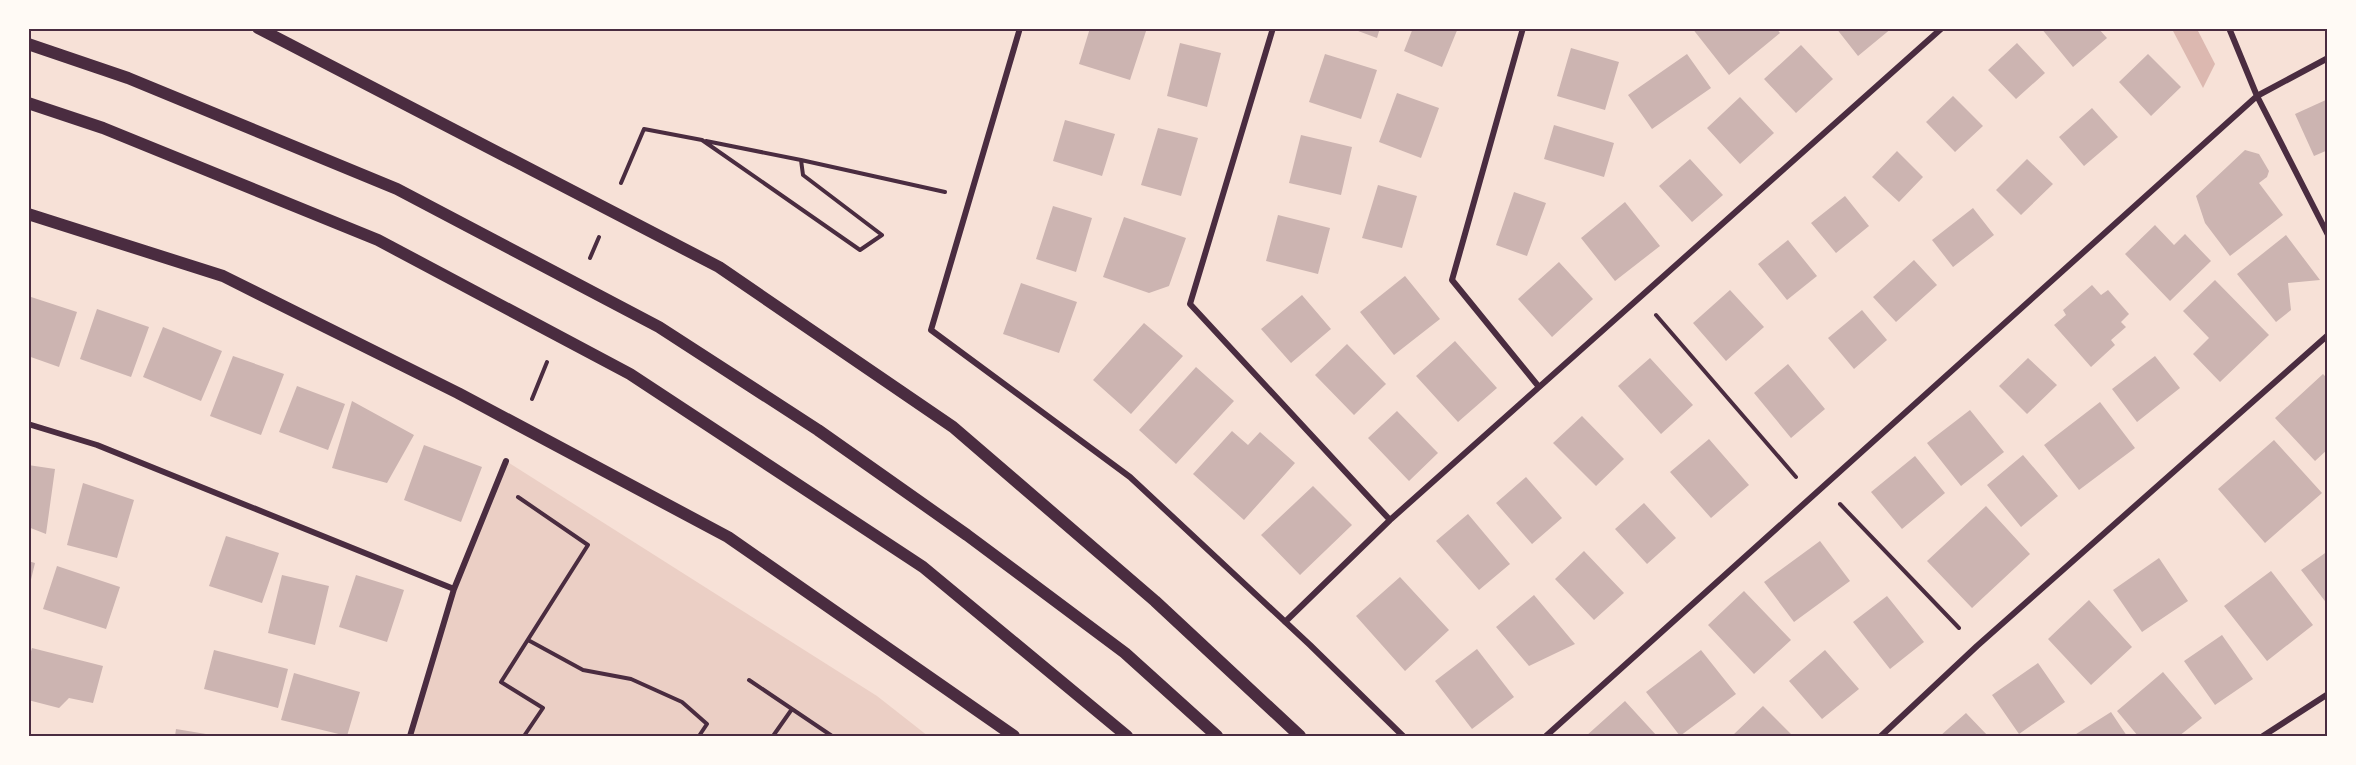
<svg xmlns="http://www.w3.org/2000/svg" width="2356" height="765" font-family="Poppins,sans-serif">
	<rect width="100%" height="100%" fill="#f7e1d7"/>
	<path fill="#ebcfc5" d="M506,461L877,696L928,736H410L454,589Z"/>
	<path fill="#dcb8b0" d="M2172,29H2197L2215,64L2203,88Z"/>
	<path fill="#ccb4b1" d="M1090,28H1147L1130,80L1079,64Z
		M1350,28H1380L1377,38Z
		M1413,28H1458L1442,67L1404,51Z
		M1692,28H1776L1780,33L1729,75Z
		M1836,28H1892L1858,56Z
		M2041,28H2098L2107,38L2073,67Z
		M1180,43L1221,53L1207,107L1167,96Z
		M2017,43L2045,73L2016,99L1988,70Z
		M1801,45L1833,79L1796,113L1764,79Z
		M1571,48L1619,62L1605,110L1557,96Z
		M1325,54L1377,70L1361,119L1309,102Z
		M1687,54L1711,88L1652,129L1628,95Z
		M2148,54L2181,87L2151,116L2119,82Z
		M1397,93L1439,108L1421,158L1379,142Z
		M1953,96L1983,126L1955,152L1926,122Z
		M1740,97L1774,133L1740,164L1707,128Z
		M2328,99V150L2314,156L2295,114Z
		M2092,108L2118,137L2084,166L2059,137Z
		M1065,120L1115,134L1102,176L1053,161Z
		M1554,125L1614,143L1604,177L1544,159Z
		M1158,128L1198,138L1181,196L1141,185Z
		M1301,135L1352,147L1341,195L1289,183Z
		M2245,150L2259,154L2269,171L2267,177L2259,183L2283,215L2230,256L2205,223L2196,196Z
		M1897,151L1923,177L1899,202L1872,177Z
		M1690,159L1723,195L1692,222L1659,186Z
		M2027,159L2053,184L2021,215L1996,190Z
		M1378,185L1417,196L1402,248L1362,238Z
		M1514,192L1546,203L1527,256L1496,245Z
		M1845,196L1869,226L1836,253L1811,223Z
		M1625,202L1660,246L1615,281L1581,238Z
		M1053,206L1092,218L1076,272L1036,259Z
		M1973,208L1994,235L1953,267L1932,240Z
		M1278,215L1330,228L1318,274L1266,261Z
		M1124,217L1186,238L1169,286L1149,293L1103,277Z
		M2155,225L2174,245L2185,234L2211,261L2170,301L2125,254Z
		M2286,235L2320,280L2288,283L2291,310L2276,322L2237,274Z
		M1788,240L1817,276L1787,300L1758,264Z
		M1914,260L1937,285L1896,322L1873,297Z
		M1559,262L1593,299L1552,337L1518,299Z
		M1405,276L1440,319L1394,355L1360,312Z
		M2215,280L2269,335L2220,382L2193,354L2209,338L2183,311Z
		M1021,283L1077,302L1059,353L1003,334Z
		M2092,285L2101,295L2108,290L2129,314L2121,322L2126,327L2111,340L2115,345L2091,367L2054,325L2066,315L2063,310Z
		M1730,290L1764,327L1726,361L1693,323Z
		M1302,295L1331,329L1291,363L1261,329Z
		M28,296L77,312L59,367L28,356Z
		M97,309L149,327L131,377L80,359Z
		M1862,310L1887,340L1854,369L1828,338Z
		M1144,323L1183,356L1131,414L1093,380Z
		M163,327L222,351L201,401L143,377Z
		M1455,341L1497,388L1458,422L1416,376Z
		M1347,344L1386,384L1354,415L1315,375Z
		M233,356L284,374L261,435L210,416Z
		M2155,356L2180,388L2137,422L2112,389Z
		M1650,358L1693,405L1661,434L1618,386Z
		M2028,358L2057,385L2027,414L1999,386Z
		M1788,364L1825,409L1791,438L1754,393Z
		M1196,367L1234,401L1176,464L1139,430Z
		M2323,374L2328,379V449L2315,461L2275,418Z
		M297,386L345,404L328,450L279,432Z
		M352,401L414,435L387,483L332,468Z
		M2100,402L2135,448L2079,490L2044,445Z
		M1970,410L2004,452L1961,486L1927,443Z
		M1397,411L1438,453L1409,481L1368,438Z
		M1582,416L1624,459L1596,486L1553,443Z
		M1232,431L1248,445L1260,432L1295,463L1244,520L1193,474Z
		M1709,439L1749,485L1711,518L1670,472Z
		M2274,440L2322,493L2265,543L2218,489Z
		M424,445L482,467L461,522L404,500Z
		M2023,455L2058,496L2021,527L1987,485Z
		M1915,456L1945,493L1902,529L1871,492Z
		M28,465L55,469L46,534L28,527Z
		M1526,477L1562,518L1532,544L1496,503Z
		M83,483L134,500L117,558L67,545Z
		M1313,486L1352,525L1300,575L1261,535Z
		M1644,503L1676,538L1647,564L1615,529Z
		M1986,506L2030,554L1972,608L1927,561Z
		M1468,514L1510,564L1479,590L1436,541Z
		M226,536L279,553L262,603L209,586Z
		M1820,541L1850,581L1794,622L1764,582Z
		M1584,551L1624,593L1594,620L1555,579Z
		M2328,551V605L2301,570Z
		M2159,558L2188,601L2142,632L2113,590Z
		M28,561L35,563L29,588L28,587Z
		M57,566L120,587L106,629L43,609Z
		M2271,571L2313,625L2267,661L2224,606Z
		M282,575L329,586L315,645L268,633Z
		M356,575L404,590L387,642L339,627Z
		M1400,577L1449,630L1405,671L1356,616Z
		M1744,591L1791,640L1754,674L1708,625Z
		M1534,595L1575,644L1529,666L1496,627Z
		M1887,596L1924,642L1890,669L1853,622Z
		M2089,600L2132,647L2091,685L2048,639Z
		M2222,635L2253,679L2215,705L2184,661Z
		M32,648L103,666L93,703L69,698L59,708L28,700V661Z
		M1477,649L1514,697L1472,729L1435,681Z
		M214,650L288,669L278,708L204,689Z
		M1701,650L1736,694L1680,736L1646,692Z
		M1825,650L1859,689L1822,719L1789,681Z
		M2038,663L2065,702L2019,734L1992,695Z
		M2163,672L2202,718L2179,736H2138L2117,711Z
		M294,673L360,692L347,736L281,720Z
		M1625,701L1657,736H1586Z
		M1763,706L1791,734L1788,736H1732Z
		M2111,712L2127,736H2073Z
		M1966,713L1988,736H1940Z
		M176,729L212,735V736H175Z"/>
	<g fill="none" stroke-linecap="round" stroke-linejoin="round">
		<path stroke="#4a2c40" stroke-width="4" d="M706,141L801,160
			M621,183L644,129L702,140L860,250L882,235L803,175L801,160L945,192
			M590,258L599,237
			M1656,315L1796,477
			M532,399L547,362
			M518,497L588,545L501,682L543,708L524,736
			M1840,504L1959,628
			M528,640L583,670L631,679L682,702L707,724L699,736
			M749,680L832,736
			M773,736L792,709"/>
		<path stroke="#4a2c40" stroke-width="6" d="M1020,28L931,330L1130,477L1310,645L1403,736
			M1273,28L1190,304L1390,520L1285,622
			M1523,28L1452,280L1539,387
			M1636,28H1641
			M2229,28L2257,96L2328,235
			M28,424L97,445L454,589
			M1390,520L1942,28
			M410,736L454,589L506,461
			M1546,736L2257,96L2328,58
			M1881,736L1977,646L2328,335
			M2263,736L2328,694"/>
		<path stroke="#4a2c40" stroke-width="12" d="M258,28L719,267L953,427L1155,601L1300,736
			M28,44L128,78L397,189L659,327L818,430L967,535L1125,653L1217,736
			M28,103L103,128L378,240L630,374L923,567L1127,736
			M28,214L223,276L458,393L728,537L1014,736"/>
	</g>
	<rect width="2356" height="765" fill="none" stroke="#fffaf5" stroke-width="60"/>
	<rect x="30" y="30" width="2296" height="705" fill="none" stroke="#4a2c40" stroke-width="2"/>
</svg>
